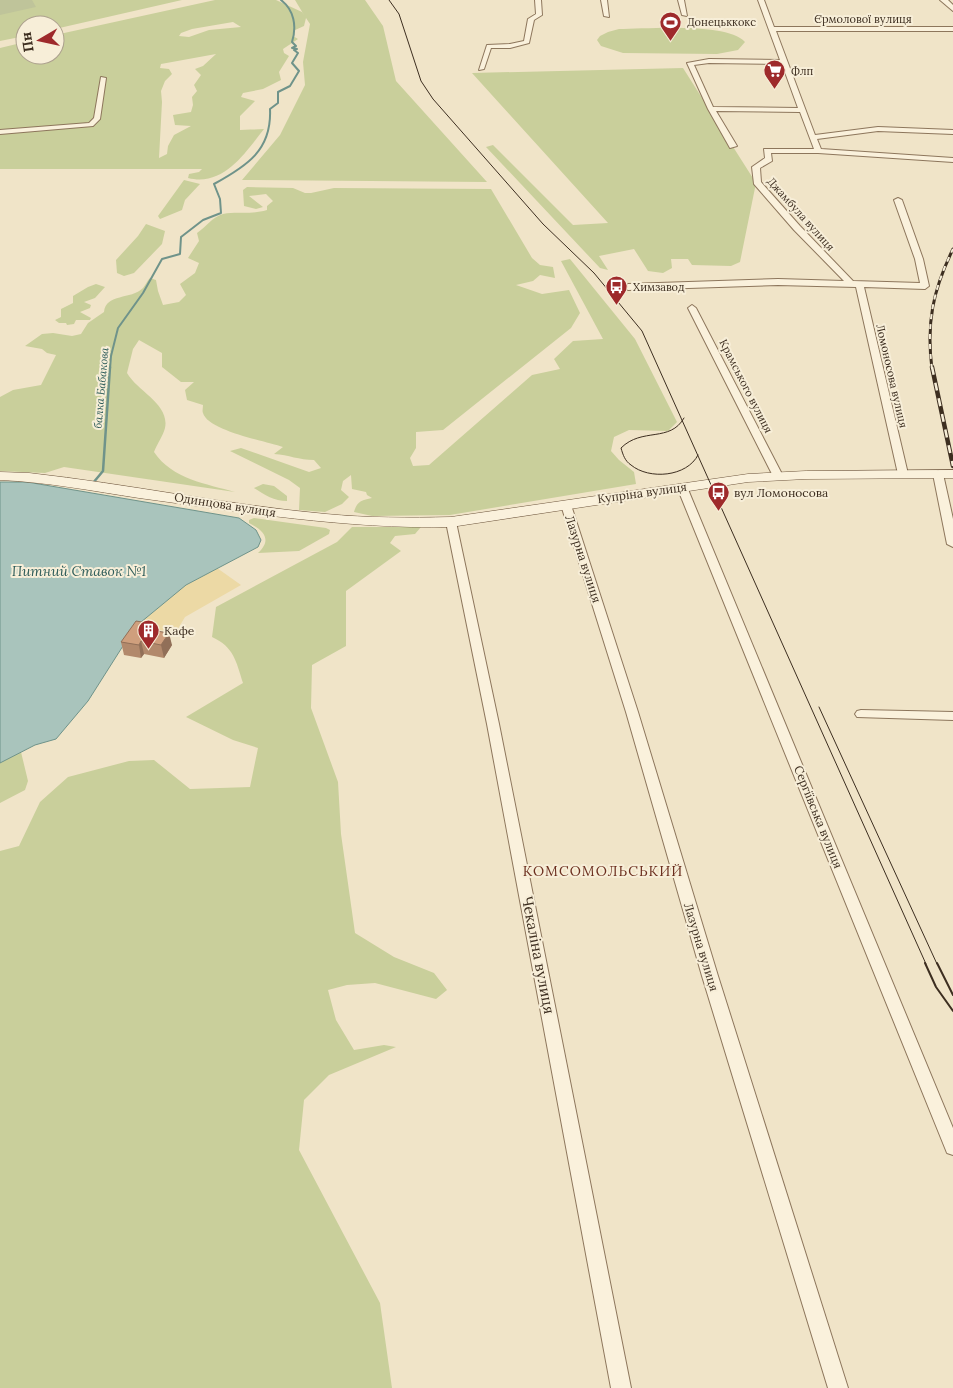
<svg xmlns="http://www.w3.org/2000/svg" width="953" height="1388" font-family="Lora,serif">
	<rect width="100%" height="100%" fill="#f0e4c8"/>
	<path fill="#c9cf9b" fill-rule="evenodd" d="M0,0H182L55,29V25H25V36L0,41Z
		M215,0H276L302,12L304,15L295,0H365L383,26L396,81L487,182L242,180L280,135L305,85L303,62L310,24L306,18L304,26L293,31V36L298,39L283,49L284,53L289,56L279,72L281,80L263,89L243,93L241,97L255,101L240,116V130L264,129C245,153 224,187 188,178L189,174L199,172L202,169H0V48L25,42V55H55V35ZM233,22L241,27L209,30L189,37L179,36L181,33L192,29ZM216,54L203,66L195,69L201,75L194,85L197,91L192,97L193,105L191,112L173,115L175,125L191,126L174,135L168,146L167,154L159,158L162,102L161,91L165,81L172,74L169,69L160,68L161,64Z
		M619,29C647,29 727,22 745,42L738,50L717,54L623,53L601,46L597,40L600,36L608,32Z
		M683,68L756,183L740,262L731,266L692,265L688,259H671L672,268L663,273L648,271L634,249L599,256L608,270L600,268L486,147L493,145L573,225L608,223L472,73Z
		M184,180L200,184L185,200L182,210L160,219L158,216Z
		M247,187L293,188L305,193H311L334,188L491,189L532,258L540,265L553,267L555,278L540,275L533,281L516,285L542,294L569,290L580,313L571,328L443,430L416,432V448L410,458L413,466L429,465L532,375L560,369L554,359L573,341L603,339L561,261L570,259L635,339L677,422L668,431L629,430L614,437L611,451L619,460L634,472L636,484L450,515L372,516L354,512C357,501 362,500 372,498L367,495L366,492L352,489L351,475L343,481L341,490L349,497L342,504L325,512L299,510L300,488L289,480L230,451L241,448L309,472L321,468L314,460C299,460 289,455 274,454L283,447C266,441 208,431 203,413C202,411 203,408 203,405L187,400L185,390L194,382H181L162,367V353L139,340L133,349L127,373C138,392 170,404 165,428C163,436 157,444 154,452C172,479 207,484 235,492L64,467L45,473L0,471V397L13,390L41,385L56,355L47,353L42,349L25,346L42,334L53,333L72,336L81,334L88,323L104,312C106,293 131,300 143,288C145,286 147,281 150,278L156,280L158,291L163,305L179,302L186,295L180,284L195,273L199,263L188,258L199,241L197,233C206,227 212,217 223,214C237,211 250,215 267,210V206L273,201L266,194L249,196L263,207L256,209L244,206L243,190Z
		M146,224L165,231L162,244L134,273L124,276L117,273L116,260L138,236Z
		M96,284L105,287L95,298L84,302L91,305L90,308L80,312L91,318L90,320H76L74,324L67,325L66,323H59L55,320L61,317V309L73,303V296L88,287Z
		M263,484L274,486L287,496V501C274,501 265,495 254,488Z
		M254,518L326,528L330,530L329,534L299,551L258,553C273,539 263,530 249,523V520Z
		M352,527H421L415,534L395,536L390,543L401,551L346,591V646L312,665L311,708L338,782L341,834L355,933L394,957L434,973L447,990L436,999L375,983L347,985L328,990L336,1020L354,1050L384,1045L396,1047L329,1075L304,1100L299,1150L380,1303L392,1388H0V851L19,846L40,802L68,777L129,761L154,760L190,789L250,787L258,748L233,740L186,717L243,683C236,661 234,647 212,637L216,607L337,542Z
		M21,752L28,781L25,790L0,803V757Z"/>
	<path fill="#ecd9a5" d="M217,568L241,585L185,617L176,632L135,627L186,585Z"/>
	<path fill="#bfc49a" d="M0,0H32L36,7L0,15Z"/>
	<path fill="#a9c4bc" stroke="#6f938a" d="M0,482H27L239,518L256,530L261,540L258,547L186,585L135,627L88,701L56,739L35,745L0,763Z"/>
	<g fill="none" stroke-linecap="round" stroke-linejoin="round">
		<path stroke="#6f938a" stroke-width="2" d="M110,369L111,356L118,328L143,293L162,259L180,254L181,237L203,220L221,213L220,199L214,184C247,166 272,150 270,109L278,103V92L290,86L299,71L292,63L298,53L294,50L297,49L292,48L296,46L292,42C297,26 294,10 281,0"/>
		<path stroke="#6f938a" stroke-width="2.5" d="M93,483L103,471L110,367"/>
		<defs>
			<path id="minor" d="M535,0H541L542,15L534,20L529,43L510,48H491L484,69L479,70L487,45L510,44L524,41L528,19L536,14Z
				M601,0H607L609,17L604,16Z
				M678,0H684L687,16L682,15Z
				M758,0H764L774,27H953V31H776L815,135L878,127L953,130V134L878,131L817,139L821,149L953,158V162L818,153H771L772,161L760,168L761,182L800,226L853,281L920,283L915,259L894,200L898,198L902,200L923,259L929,286L925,289L864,287L908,474L907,476L903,477L898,474L856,287L778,285L628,290L624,287L628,284L778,279L844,281L794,230L754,184L752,167L765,158L764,149H814L800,112L716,111L737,146L730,148L708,109L687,63L709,59L780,60ZM709,63L782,64L798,108L713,107L694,65Z
				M101,77L106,78L100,119L93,126L0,134V130L89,123L94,118Z
				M692,305L696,308L783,476L782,478H774L773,476L688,308Z
				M938,471L943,474L953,519V547L947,544L933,474Z
				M682,484L687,487L953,1128V1155L947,1153L945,1148L677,487Z
				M566,502L571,505L638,712L718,976L848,1388H828L702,976L626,712L561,505Z
				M451,519L456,522L499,724L631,1388H611L487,724L446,522Z
				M861,710L953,712V720L857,717L855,714L857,711Z"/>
			<path id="tertiary" d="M940,0H948L953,5V11Z"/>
			<path id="secondary" d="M953,470V478L806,479L748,482L451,527C345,529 243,512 139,498C93,491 47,482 0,480V472L29,473C129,484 227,505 326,514C368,518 409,518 451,517L748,474L806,471Z"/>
		</defs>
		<use href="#minor" stroke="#8d765c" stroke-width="2"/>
		<use href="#tertiary" stroke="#8d765c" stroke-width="2"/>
		<use href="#secondary" stroke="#6f573f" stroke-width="1"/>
		<use href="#minor" fill="#faf1dc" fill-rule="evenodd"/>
		<use href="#tertiary" fill="#faf1dc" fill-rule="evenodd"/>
		<use href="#secondary" fill="#faf1dc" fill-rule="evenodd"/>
		<path stroke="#3d2e20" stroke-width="1" d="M389,0L399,14L421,81L433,99L543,224L594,273L642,331L926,964
			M684,418C670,443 642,427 621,448C623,455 625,461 631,465C649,480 687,477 698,455
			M819,707L937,964"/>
		<path stroke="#3d2e20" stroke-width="2" d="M925,963L936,987L953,1011
			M937,963L953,995"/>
		<defs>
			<path id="rail-far1" d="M932,369C926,323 933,290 953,249"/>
			<path id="rail" d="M932,367L953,466"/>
		</defs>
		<use href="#rail-far1" stroke="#3d2e20" stroke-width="3"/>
		<use href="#rail" stroke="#3d2e20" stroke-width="4.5"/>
		<use href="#rail-far1" stroke="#f7eed8" stroke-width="2" stroke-dasharray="5" stroke-linecap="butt"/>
		<use href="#rail" stroke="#f7eed8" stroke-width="2.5" stroke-dasharray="8" stroke-linecap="butt"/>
	</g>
	<path fill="#b2896c" d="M155,630L172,645L164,658L144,654L141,658L124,655L121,642Z"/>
	<path fill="#916f58" d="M154,624L156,637L150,630Z
		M169,633L172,645L164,658L161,645Z
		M141,641L144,654L141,658L139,645Z"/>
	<path fill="#cf9f7d" stroke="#916f58" d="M136,621L154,624L150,630L169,633L161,645L141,641L139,645L121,642Z"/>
	<defs>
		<symbol id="stadium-pin" viewBox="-11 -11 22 30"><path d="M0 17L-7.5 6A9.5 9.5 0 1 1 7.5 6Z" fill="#9e2a2b" stroke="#f7eed8"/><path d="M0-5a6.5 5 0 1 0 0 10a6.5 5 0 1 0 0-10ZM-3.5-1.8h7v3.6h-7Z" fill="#fff"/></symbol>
		<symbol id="supermarket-pin" viewBox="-11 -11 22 30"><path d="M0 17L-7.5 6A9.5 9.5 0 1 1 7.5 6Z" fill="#9e2a2b" stroke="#f7eed8"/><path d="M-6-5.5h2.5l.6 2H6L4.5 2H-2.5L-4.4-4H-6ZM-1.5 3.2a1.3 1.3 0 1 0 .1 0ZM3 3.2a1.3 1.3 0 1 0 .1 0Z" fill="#fff"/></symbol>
		<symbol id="bus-pin" viewBox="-11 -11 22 30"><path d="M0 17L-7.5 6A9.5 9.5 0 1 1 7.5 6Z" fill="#9e2a2b" stroke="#f7eed8"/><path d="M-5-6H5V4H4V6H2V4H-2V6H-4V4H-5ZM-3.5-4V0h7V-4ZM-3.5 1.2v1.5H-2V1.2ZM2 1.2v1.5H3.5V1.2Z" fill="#fff"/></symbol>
		<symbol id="building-pin" viewBox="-11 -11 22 30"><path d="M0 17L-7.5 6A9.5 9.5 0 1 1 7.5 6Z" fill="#9e2a2b" stroke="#f7eed8"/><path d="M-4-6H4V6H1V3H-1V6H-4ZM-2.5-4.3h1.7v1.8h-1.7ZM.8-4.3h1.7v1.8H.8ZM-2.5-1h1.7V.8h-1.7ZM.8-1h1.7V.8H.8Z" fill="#fff"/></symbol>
	</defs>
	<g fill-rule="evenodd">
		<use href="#stadium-pin" x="658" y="10" width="25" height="34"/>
		<use href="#supermarket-pin" x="762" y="58" width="25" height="34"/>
		<use href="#bus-pin" x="604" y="274" width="25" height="34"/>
		<use href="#bus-pin" x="706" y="480" width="25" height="34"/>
		<use href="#building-pin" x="136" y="618" width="25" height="34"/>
	</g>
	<g text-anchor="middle" stroke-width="4" stroke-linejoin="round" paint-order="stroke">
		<g font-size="11" fill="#3d2e20" stroke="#f7eed8">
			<text x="863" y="23">Єрмолової вулиця</text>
			<text transform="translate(801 214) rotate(48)" y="4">Джамбула вулиця</text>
			<text transform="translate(892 376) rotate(77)" y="4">Ломоносова вулиця</text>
			<text transform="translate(746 386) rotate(63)" y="4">Крамського вулиця</text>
		</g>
		<g font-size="11" fill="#3d2e20" stroke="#f7eed8" text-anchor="start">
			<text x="687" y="26">Донецьккокс</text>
			<text x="791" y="75">Флп</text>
			<text x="633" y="291">Химзавод</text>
		</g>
		<g font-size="11" font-style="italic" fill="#2f5d5a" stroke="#f7eed8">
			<text transform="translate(101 388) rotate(-85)" y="4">балка Бабакова</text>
		</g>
		<g font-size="12" fill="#3d2e20" stroke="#f7eed8">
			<text transform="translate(642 493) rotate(-8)" y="4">Купріна вулиця</text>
			<text transform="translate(225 505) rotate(9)" y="4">Одинцова вулиця</text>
			<text transform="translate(583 559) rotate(72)" y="4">Лазурна вулиця</text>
			<text transform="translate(818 817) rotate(68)" y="4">Сергіївська вулиця</text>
			<text transform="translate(701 947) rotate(73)" y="4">Лазурна вулиця</text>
		</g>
		<g font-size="12" fill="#3d2e20" stroke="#f7eed8" text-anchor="start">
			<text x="734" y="497">вул Ломоносова</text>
			<text x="164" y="635">Кафе</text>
		</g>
		<g font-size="14" font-style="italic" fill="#2f5d5a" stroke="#f7eed8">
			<text x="79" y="576">Питний Ставок №1</text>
		</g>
		<g font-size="14" letter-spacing="1" fill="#6b2e1e" stroke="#f7eed8">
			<text x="603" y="876">КОМСОМОЛЬСЬКИЙ</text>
		</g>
		<g font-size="15" fill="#3d2e20" stroke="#f7eed8">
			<text transform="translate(538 955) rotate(79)" y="5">Чекаліна вулиця</text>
		</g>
	</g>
	<g transform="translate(40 40) rotate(261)"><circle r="24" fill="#f7eed8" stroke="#ada18e"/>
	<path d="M0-4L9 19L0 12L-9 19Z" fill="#9e2a2b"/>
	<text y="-8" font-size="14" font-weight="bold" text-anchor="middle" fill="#3d2e20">Пн</text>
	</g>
</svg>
